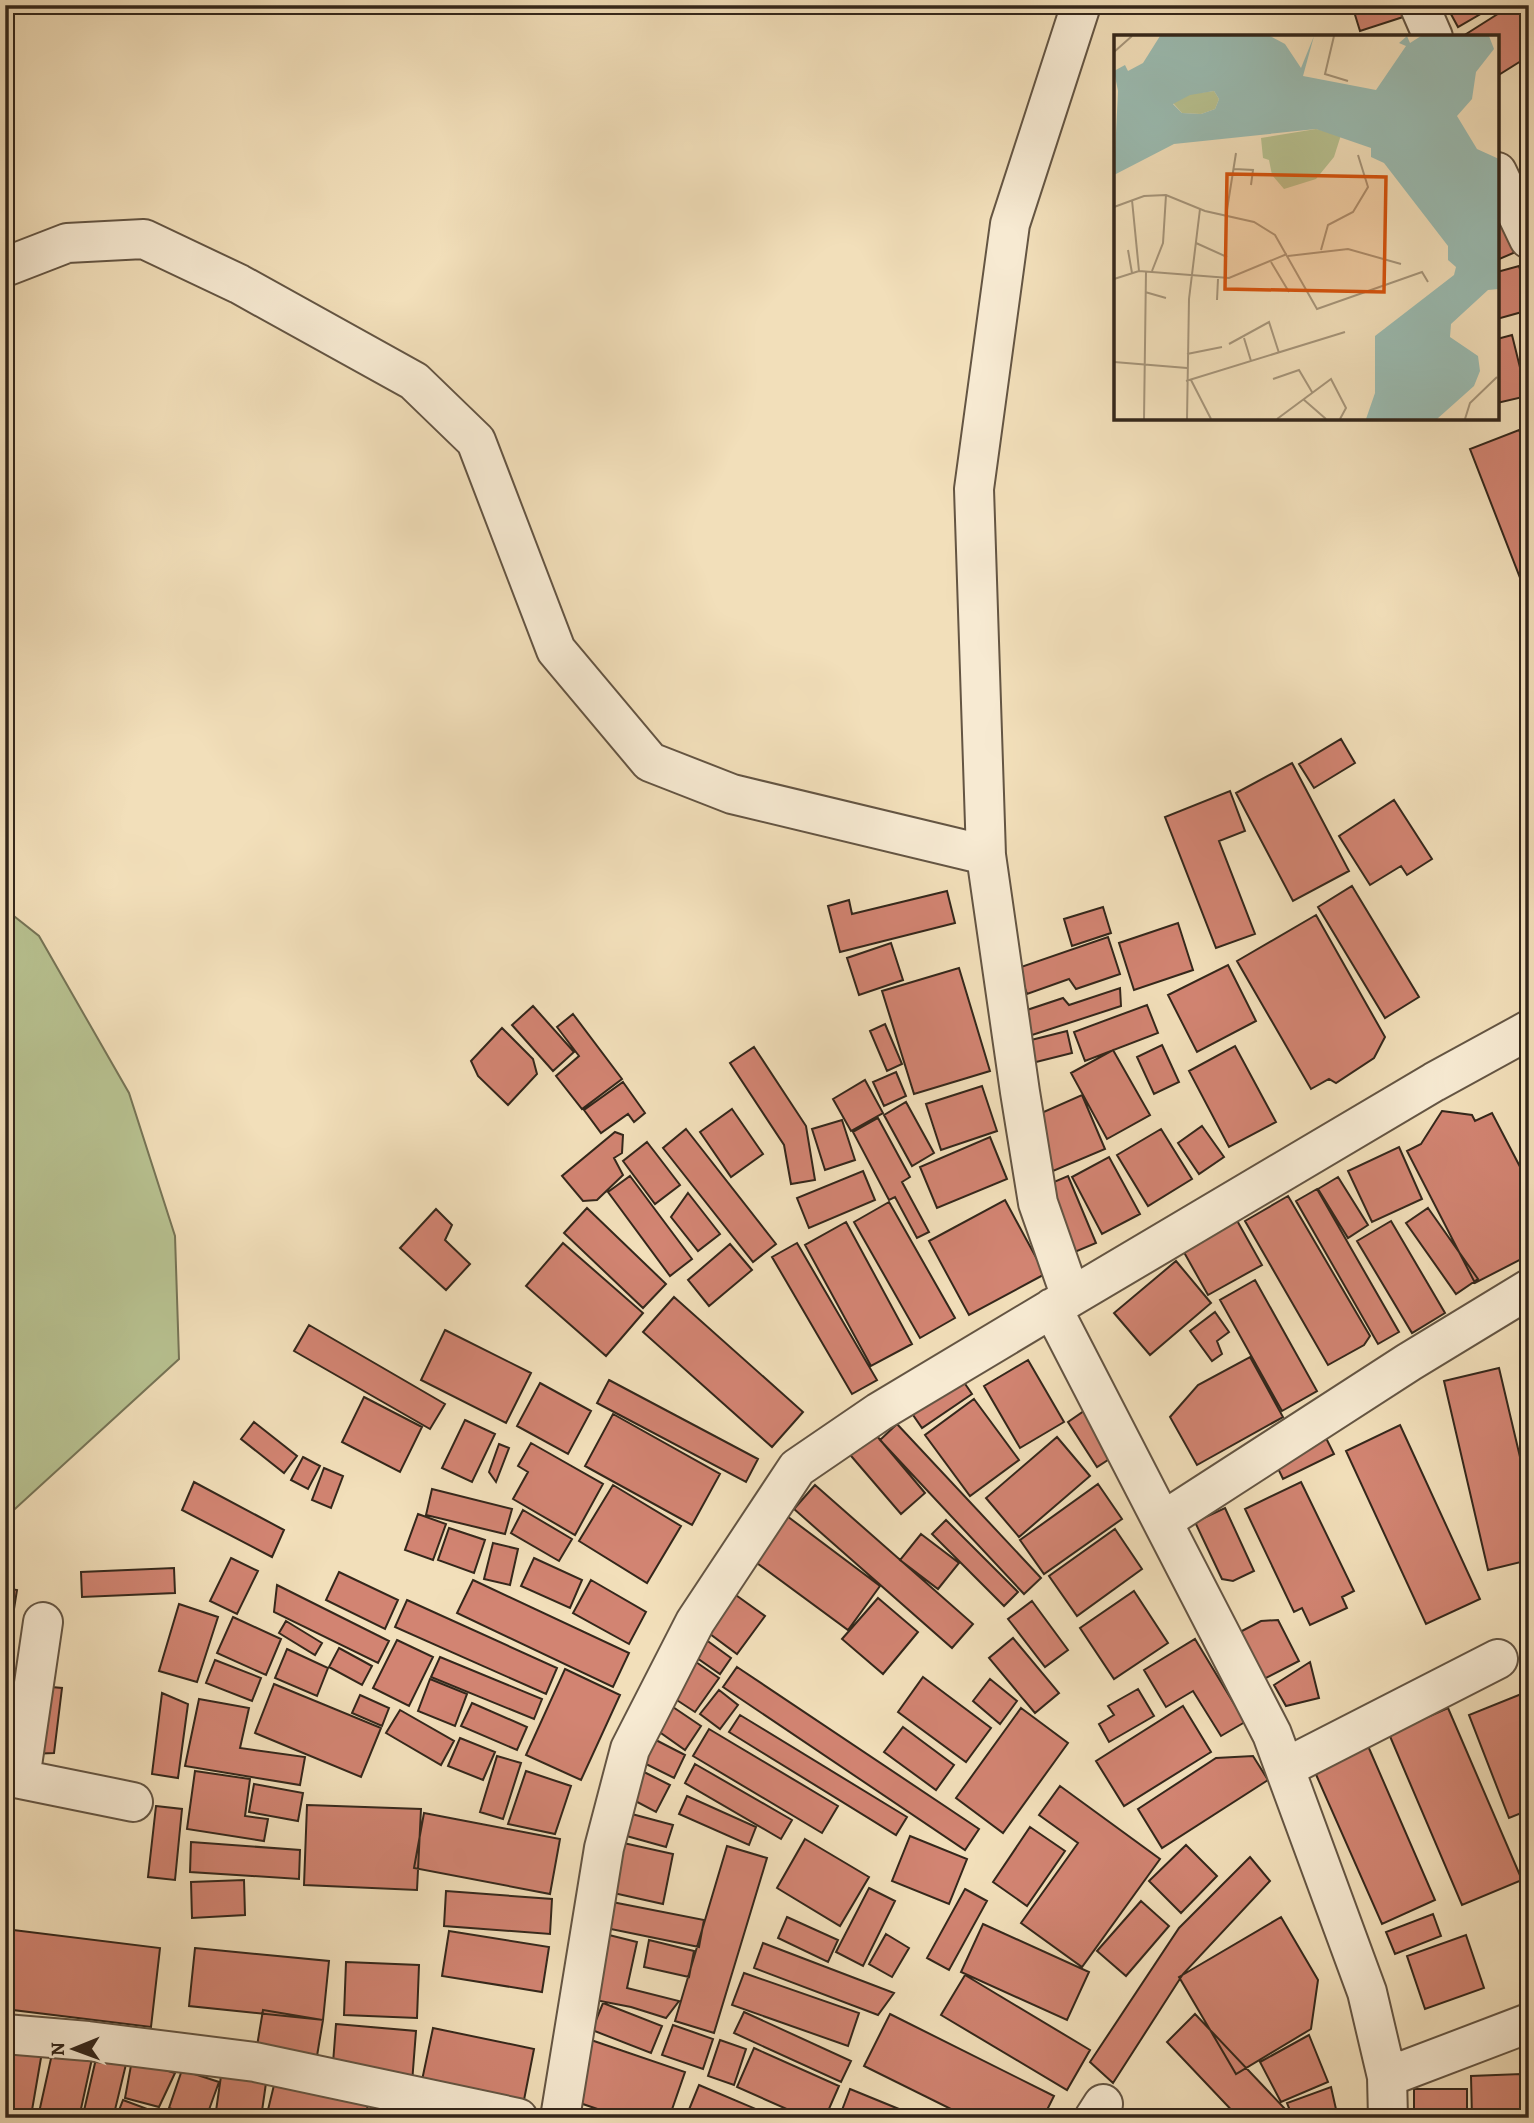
<svg xmlns="http://www.w3.org/2000/svg" width="1534" height="2123" font-family="Alegreya,serif">
	<rect width="100%" height="100%" fill="#f2dfba"/>
	<filter id="stains"><feTurbulence type="fractalNoise" baseFrequency=".00286" numOctaves="4"/><feColorMatrix values="0 0 0 0 .2 0 0 0 0 .09 0 0 0 0 .02 0 0 0 .5 -.17"/></filter>
	<radialGradient id="worn" r=".72"><stop offset=".6" stop-color="#630" stop-opacity="0"/><stop offset="1" stop-color="#630" stop-opacity=".3"/></radialGradient>
	<path fill="#b8c291" stroke="#767456" stroke-width="2" d="M5,909L39,936L129,1093L175,1236L179,1359L5,1518Z"/>
	<path fill="#d28472" stroke="#34271b" stroke-width="2" d="M1352,5H1399L1403,17L1360,31Z
		M1446,5H1496L1458,27Z
		M1512,5H1529V56L1497,76V37L1463,36Z
		M1497,201L1518,251L1497,260Z
		M1519,266L1529,299V310L1497,319V272Z
		M1512,335L1527,396L1497,403V339Z
		M1519,430L1529,455V601L1470,449Z
		M1341,739L1355,763L1314,788L1299,764Z
		M1292,763L1349,871L1293,901L1236,793Z
		M1230,791L1245,831L1219,841L1255,934L1216,948L1165,817Z
		M1394,800L1432,859L1407,875L1401,866L1370,885L1339,836Z
		M1352,886L1419,997L1385,1018L1318,907Z
		M947,891L955,923L840,952L828,906L849,900L852,914Z
		M1103,907L1111,933L1072,946L1064,919Z
		M1316,915L1385,1037L1374,1058L1336,1083L1329,1079L1311,1089L1237,961Z
		M1178,923L1193,970L1134,990L1119,943Z
		M1108,937L1120,974L1076,989L1069,979L1027,994L1018,968Z
		M891,943L903,980L859,995L847,958Z
		M1228,965L1256,1021L1197,1052L1168,995Z
		M959,968L990,1071L914,1094L882,991Z
		M1120,988L1121,1006L1029,1036L1021,1012L1063,998L1069,1005Z
		M1147,1005L1158,1033L1085,1061L1074,1032Z
		M533,1006L574,1052L553,1071L512,1025Z
		M573,1014L622,1079L582,1109L556,1076L579,1056L557,1027Z
		M885,1024L902,1064L887,1071L870,1031Z
		M502,1028L533,1059L537,1074L508,1105L478,1076L471,1061Z
		M1067,1031L1072,1053L1032,1063L1027,1041Z
		M1162,1045L1179,1082L1154,1094L1137,1057Z
		M1235,1046L1276,1122L1229,1147L1189,1071Z
		M754,1047L806,1126L815,1180L791,1184L784,1145L730,1063Z
		M1113,1050L1150,1115L1107,1139L1071,1073Z
		M896,1072L906,1096L884,1106L873,1082Z
		M865,1080L883,1113L851,1131L833,1099Z
		M623,1082L645,1113L634,1122L628,1114L601,1133L584,1110Z
		M982,1086L997,1131L941,1150L926,1104Z
		M1082,1095L1105,1149L1053,1171L1030,1118Z
		M906,1102L934,1153L912,1166L884,1115Z
		M732,1109L763,1154L731,1177L700,1132Z
		M1442,1111L1472,1115L1475,1121L1492,1113L1529,1184V1255L1475,1283L1407,1151L1421,1144Z
		M878,1118L910,1177L902,1182L929,1232L917,1238L895,1197L889,1200L853,1132Z
		M842,1120L855,1160L825,1170L812,1129Z
		M1202,1126L1224,1157L1199,1174L1178,1143Z
		M686,1129L776,1244L753,1262L663,1148Z
		M1161,1129L1192,1179L1148,1206L1117,1155Z
		M615,1132L623,1135L622,1153L614,1158L623,1175L597,1200L583,1201L562,1176Z
		M990,1137L1007,1179L937,1208L920,1167Z
		M647,1142L680,1185L655,1204L623,1161Z
		M1399,1147L1422,1199L1372,1222L1348,1171Z
		M1109,1157L1140,1214L1102,1234L1072,1177Z
		M863,1171L875,1200L809,1228L797,1198Z
		M630,1176L692,1259L670,1276L608,1192Z
		M1068,1176L1096,1243L1070,1254L1042,1187Z
		M1338,1177L1368,1225L1348,1238L1318,1189Z
		M1317,1189L1399,1332L1378,1344L1296,1201Z
		M688,1193L720,1234L698,1251L671,1217Z
		M1288,1196L1370,1336L1364,1345L1328,1365L1245,1221Z
		M1005,1200L1045,1274L969,1315L929,1241Z
		M889,1202L955,1318L920,1338L854,1222Z
		M587,1208L666,1284L643,1308L564,1233Z
		M1428,1208L1478,1279L1456,1294L1406,1223Z
		M436,1209L452,1225L445,1240L470,1264L446,1290L400,1248Z
		M1235,1217L1262,1265L1208,1295L1176,1238Z
		M1391,1221L1445,1313L1412,1333L1357,1241Z
		M846,1222L912,1344L871,1366L805,1245Z
		M563,1243L643,1313L606,1356L526,1286Z
		M797,1243L877,1380L852,1394L772,1257Z
		M730,1244L752,1270L709,1306L688,1280Z
		M1176,1261L1211,1303L1150,1355L1114,1313Z
		M1255,1280L1317,1391L1282,1411L1220,1300Z
		M674,1297L803,1412L772,1447L643,1332Z
		M1215,1312L1229,1332L1217,1341L1222,1354L1212,1361L1190,1331Z
		M309,1325L445,1404L430,1429L294,1351Z
		M445,1330L531,1373L506,1423L421,1380Z
		M1250,1357L1283,1417L1197,1465L1170,1417L1198,1385Z
		M1028,1360L1064,1422L1020,1448L984,1386Z
		M1499,1368L1529,1495V1560L1488,1570L1444,1381Z
		M1529,1369V1401L1521,1371Z
		M961,1378L972,1394L922,1428L911,1412Z
		M609,1380L758,1459L746,1482L597,1403Z
		M540,1383L591,1411L568,1454L517,1426Z
		M364,1397L422,1427L400,1472L342,1442Z
		M974,1399L1019,1460L970,1496L925,1435Z
		M1084,1411L1114,1456L1097,1467L1068,1422Z
		M613,1414L720,1474L692,1525L585,1466Z
		M465,1420L495,1434L472,1482L442,1468Z
		M254,1422L297,1456L284,1473L241,1439Z
		M897,1424L1041,1578L1024,1594L880,1440Z
		M1400,1425L1480,1599L1426,1624L1346,1451Z
		M871,1429L925,1493L901,1514L846,1450Z
		M1323,1432L1334,1454L1283,1479L1273,1458Z
		M1057,1437L1090,1476L1019,1537L986,1498Z
		M531,1443L603,1484L575,1535L513,1499L528,1472L518,1466Z
		M499,1444L509,1448L496,1482L489,1472Z
		M303,1457L320,1466L308,1489L291,1480Z
		M324,1468L343,1476L331,1508L312,1500Z
		M194,1482L284,1530L272,1557L182,1510Z
		M1301,1482L1354,1591L1342,1597L1347,1608L1310,1625L1302,1608L1294,1612L1245,1509Z
		M1098,1484L1122,1519L1044,1574L1020,1540Z
		M613,1485L681,1526L647,1583L579,1541Z
		M815,1485L973,1624L952,1648L794,1509Z
		M432,1489L512,1509L505,1534L426,1515Z
		M1225,1508L1254,1571L1233,1581L1222,1579L1195,1522Z
		M523,1510L572,1539L559,1561L511,1533Z
		M783,1513L880,1586L848,1630L750,1558Z
		M418,1514L446,1524L433,1560L405,1550Z
		M946,1520L1018,1592L1004,1606L932,1534Z
		M449,1528L485,1540L474,1573L438,1560Z
		M1115,1529L1142,1569L1077,1616L1049,1576Z
		M921,1534L959,1563L938,1589L900,1560Z
		M493,1543L518,1549L510,1585L484,1579Z
		M231,1558L258,1571L237,1614L210,1601Z
		M534,1558L582,1580L570,1608L521,1586Z
		M174,1568L175,1593L82,1597L81,1572Z
		M339,1572L398,1600L385,1629L326,1600Z
		M473,1580L629,1653L613,1687L457,1613Z
		M591,1580L646,1612L629,1644L573,1613Z
		M277,1585L389,1641L378,1663L274,1612Z
		M5,1588L17,1590L7,1653L5,1652Z
		M1134,1591L1168,1643L1114,1679L1080,1628Z
		M733,1593L765,1616L737,1654L706,1631Z
		M878,1598L918,1632L883,1674L842,1639Z
		M407,1600L557,1668L546,1694L395,1627Z
		M1032,1601L1068,1650L1045,1667L1008,1619Z
		M179,1604L218,1617L197,1682L159,1671Z
		M233,1617L281,1639L266,1675L217,1653Z
		M1278,1620L1299,1661L1264,1679L1240,1632L1261,1621Z
		M286,1621L322,1643L315,1655L279,1633Z
		M698,1634L731,1658L720,1674L687,1651Z
		M1013,1638L1059,1693L1035,1713L989,1658Z
		M1195,1639L1245,1722L1221,1736L1193,1691L1166,1707L1144,1670Z
		M397,1640L433,1657L409,1706L373,1688Z
		M339,1648L372,1666L362,1685L329,1667Z
		M287,1649L328,1668L317,1696L275,1678Z
		M5,1657L11,1658L5,1693Z
		M440,1657L542,1699L534,1719L431,1677Z
		M215,1660L261,1678L252,1701L206,1683Z
		M696,1662L719,1678L695,1712L660,1689Z
		M1310,1662L1319,1698L1286,1706L1274,1685Z
		M737,1667L979,1829L965,1850L723,1687Z
		M565,1669L620,1695L581,1780L526,1755Z
		M923,1677L991,1728L966,1762L898,1712Z
		M430,1679L467,1694L455,1726L418,1711Z
		M990,1679L1017,1701L1000,1724L973,1701Z
		M274,1684L381,1728L361,1777L255,1733Z
		M40,1686L62,1688L54,1753L30,1754Z
		M1138,1689L1154,1716L1109,1742L1099,1724L1114,1715L1108,1706Z
		M719,1690L738,1705L720,1729L700,1714Z
		M1529,1691V1810L1509,1818L1469,1715Z
		M162,1693L188,1704L178,1778L152,1774Z
		M360,1695L389,1708L382,1726L352,1713Z
		M199,1699L249,1708L240,1748L305,1757L300,1785L185,1766Z
		M472,1703L527,1727L517,1750L461,1726Z
		M667,1703L701,1726L685,1750L651,1726Z
		M1183,1706L1211,1752L1124,1806L1096,1761Z
		M1021,1708L1068,1743L1003,1833L956,1798Z
		M1448,1708L1522,1880L1462,1905L1389,1734Z
		M400,1710L454,1741L441,1765L386,1733Z
		M740,1715L907,1817L896,1835L729,1732Z
		M903,1727L954,1765L936,1790L884,1752Z
		M709,1729L838,1806L822,1833L693,1756Z
		M650,1737L685,1755L674,1778L638,1760Z
		M460,1738L495,1752L483,1780L448,1766Z
		M1368,1746L1435,1900L1382,1924L1314,1770Z
		M497,1756L521,1763L503,1819L480,1812Z
		M1253,1756L1268,1780L1162,1848L1138,1809L1216,1758Z
		M695,1764L792,1820L781,1839L685,1783Z
		M638,1769L670,1785L656,1812L624,1795Z
		M195,1771L250,1779L245,1816L268,1819L264,1841L187,1829Z
		M526,1771L571,1786L555,1834L508,1824Z
		M254,1784L303,1793L298,1821L249,1812Z
		M1060,1786L1160,1859L1082,1967L1021,1923L1078,1843L1039,1815Z
		M687,1796L756,1827L749,1845L679,1814Z
		M307,1805L421,1809L417,1890L304,1885Z
		M156,1806L182,1809L175,1880L148,1877Z
		M424,1813L560,1839L550,1894L414,1868Z
		M628,1813L673,1825L666,1847L623,1835Z
		M1030,1827L1065,1851L1027,1906L993,1882Z
		M910,1836L967,1859L949,1904L892,1881Z
		M805,1839L869,1877L840,1926L777,1888Z
		M191,1842L300,1850L299,1879L190,1872Z
		M619,1842L673,1854L663,1904L609,1892Z
		M1186,1845L1217,1876L1181,1913L1149,1881Z
		M727,1846L767,1858L714,2033L675,2021Z
		M1250,1857L1270,1881L1183,1974L1113,2083L1090,2062L1179,1928Z
		M244,1880L245,1915L192,1918L191,1882Z
		M869,1888L895,1901L863,1966L836,1952Z
		M965,1889L987,1901L949,1970L927,1958Z
		M446,1891L552,1899L550,1934L444,1926Z
		M607,1901L704,1920L699,1947L601,1927Z
		M1141,1901L1169,1926L1126,1976L1097,1951Z
		M1433,1914L1441,1936L1395,1954L1386,1932Z
		M787,1917L838,1940L828,1962L778,1938Z
		M1281,1917L1318,1980L1311,2029L1236,2074L1179,1977Z
		M983,1924L1089,1972L1067,2020L961,1972Z
		M5,1929L160,1948L151,2027L5,2009Z
		M449,1931L549,1947L542,1992L442,1976Z
		M601,1933L637,1942L627,1988L679,2001L666,2018L631,2007L595,2000Z
		M886,1934L909,1948L892,1977L869,1964Z
		M1466,1935L1484,1988L1425,2009L1407,1956Z
		M649,1940L694,1951L689,1977L644,1967Z
		M763,1943L894,1993L878,2015L754,1968Z
		M195,1948L329,1961L323,2020L189,2006Z
		M346,1962L419,1965L417,2018L344,2015Z
		M744,1973L859,2013L848,2046L732,2005Z
		M965,1975L1090,2050L1067,2090L941,2015Z
		M603,2003L662,2026L651,2053L592,2030Z
		M263,2010L323,2020L316,2062L256,2052Z
		M744,2012L851,2061L841,2082L734,2033Z
		M890,2014L1054,2096L1043,2118H969L864,2066Z
		M1195,2014L1286,2110L1278,2118H1239L1167,2042Z
		M336,2024L416,2031L412,2083L332,2076Z
		M673,2025L713,2039L703,2069L662,2055Z
		M433,2028L534,2049L523,2105L421,2085Z
		M1309,2035L1328,2082L1281,2102L1260,2062Z
		M591,2040L685,2072L669,2118H624L571,2100Z
		M720,2040L746,2049L734,2085L708,2076Z
		M5,2045L42,2052L31,2116L5,2111Z
		M54,2045L93,2054L79,2118L38,2117Z
		M754,2048L839,2086L825,2118H807L737,2087Z
		M98,2050L128,2056L114,2114L108,2118L83,2115Z
		M132,2060L175,2073L159,2107L125,2098Z
		M182,2070L219,2082L206,2118H196L169,2108Z
		M1521,2074L1523,2118H1472L1471,2076Z
		M221,2076L266,2083L261,2118H215Z
		M275,2081L368,2105L365,2118H266Z
		M699,2085L777,2118H703L688,2112Z
		M1331,2087L1338,2118H1293L1287,2103Z
		M850,2089L921,2118H839Z
		M1414,2089H1467V2118H1414Z
		M123,2100L158,2113L156,2118H116Z"/>
	<g fill="none" stroke-linecap="round" stroke-linejoin="round">
		<defs>
			<path id="minor" d="M1419,5L1433,37
				M1497,172L1529,239
				M5,267L67,243L144,239L239,284L414,381L476,441L556,650L650,762L732,794L986,855
				M1071,1297L1038,1203L1020,1092L986,855L974,489L1010,224L1081,5
				M1052,1308L1272,1734L1367,1992L1387,2077L1388,2118
				M1163,1521L1409,1362L1529,1289
				M1285,1768L1498,1659
				M5,1776L133,1802
				M20,1779L43,1622
				M5,2034L88,2041L255,2062L518,2118
				M1387,2077L1529,2023
				M560,2118L604,1848L630,1749L695,1622L797,1468L879,1412L1071,1297L1434,1082L1529,1030
				M1094,2118L1103,2104"/>
		</defs>
		<use href="#minor" stroke="#645543" stroke-width="42"/>
		<use href="#minor" stroke="#f7ead2" stroke-width="38"/>
	</g>
	<g transform="translate(1114 35)">
		<rect width="385" height="385" fill="#f2dfba"/>
		<path d="M100,56L105,64L101,74L87,79L68,78L59,68L76,59ZM202,94L227,100L220,122L202,144L170,154L158,140L155,125L149,123L147,103Z" fill="#b8c291"/>
		<path d="M46,1H156L171,9L187,33L200,1L189,41L262,55L292,11L285,8L293,1L296,8L307,1H375L380,14L362,37L358,64L343,81L363,114L385,124V254L374,255L337,289L336,302L364,321L366,336L360,351L323,384H252L261,358V301L340,240L342,232L334,225V211L270,128L257,122V113L202,94L60,109L0,140L4,56L0,36L11,30L14,36L29,28ZM100,56L105,64L101,74L87,79L68,78L59,69L76,60Z" fill="#9bbcb2" fill-rule="evenodd"/>
		<path fill="none" stroke="#a6957a" stroke-width="2" d="M220,1L211,39L234,46M0,17L18,1M120,134L139,135L137,150M18,165L25,236M0,172L30,161L52,160L91,176L140,187L161,200L203,274L308,237L314,247M112,181L122,118M82,208L113,222M14,215L18,238M207,215L214,190L239,177L254,152L244,120M174,221L234,214L287,229M157,227L175,257M38,236L49,208L52,160M0,244L25,236L115,243L173,219M0,252V281M31,257L52,263M103,265L104,244M130,303L137,326M115,309L155,287L165,318M73,319L108,312M0,327L73,333M159,344L185,335L198,357M77,345L97,384M72,346L231,297M189,364L212,384M30,384L32,236M73,384L75,264L86,174M163,384L217,344L232,373L226,384M351,384L356,368L383,342"/>
		<path fill="#d6540e" fill-opacity="0.15" stroke="#d6540e" stroke-width="3.5" d="M113,139L272,142L270,257L111,254Z"/>
		<rect width="385" height="385" fill="none" stroke="#34271b" stroke-width="3.5"/>
	</g>
	<rect width="1534" height="2123" fill="none" stroke="#f2dfba" stroke-width="28"/>
	<rect x="7" y="7" width="1520" height="2109" fill="none" stroke="#34271b" stroke-width="3.5"/>
	<rect x="14" y="14" width="1506" height="2095" fill="none" stroke="#34271b" stroke-width="2"/>
	<g transform="translate(74 2049) rotate(269)" stroke="#f7ead2" stroke-width="5" paint-order="stroke">
	<path d="M0-5L12 26L0 18L-12 26Z" fill="#34271b"/>
	<text y="-10" font-size="19" font-weight="bold" text-anchor="middle" fill="#34271b">N</text>
	</g>
	<rect width="100%" height="100%" filter="url(#stains)"/>
	<rect width="100%" height="100%" fill="url(#worn)"/>
</svg>
